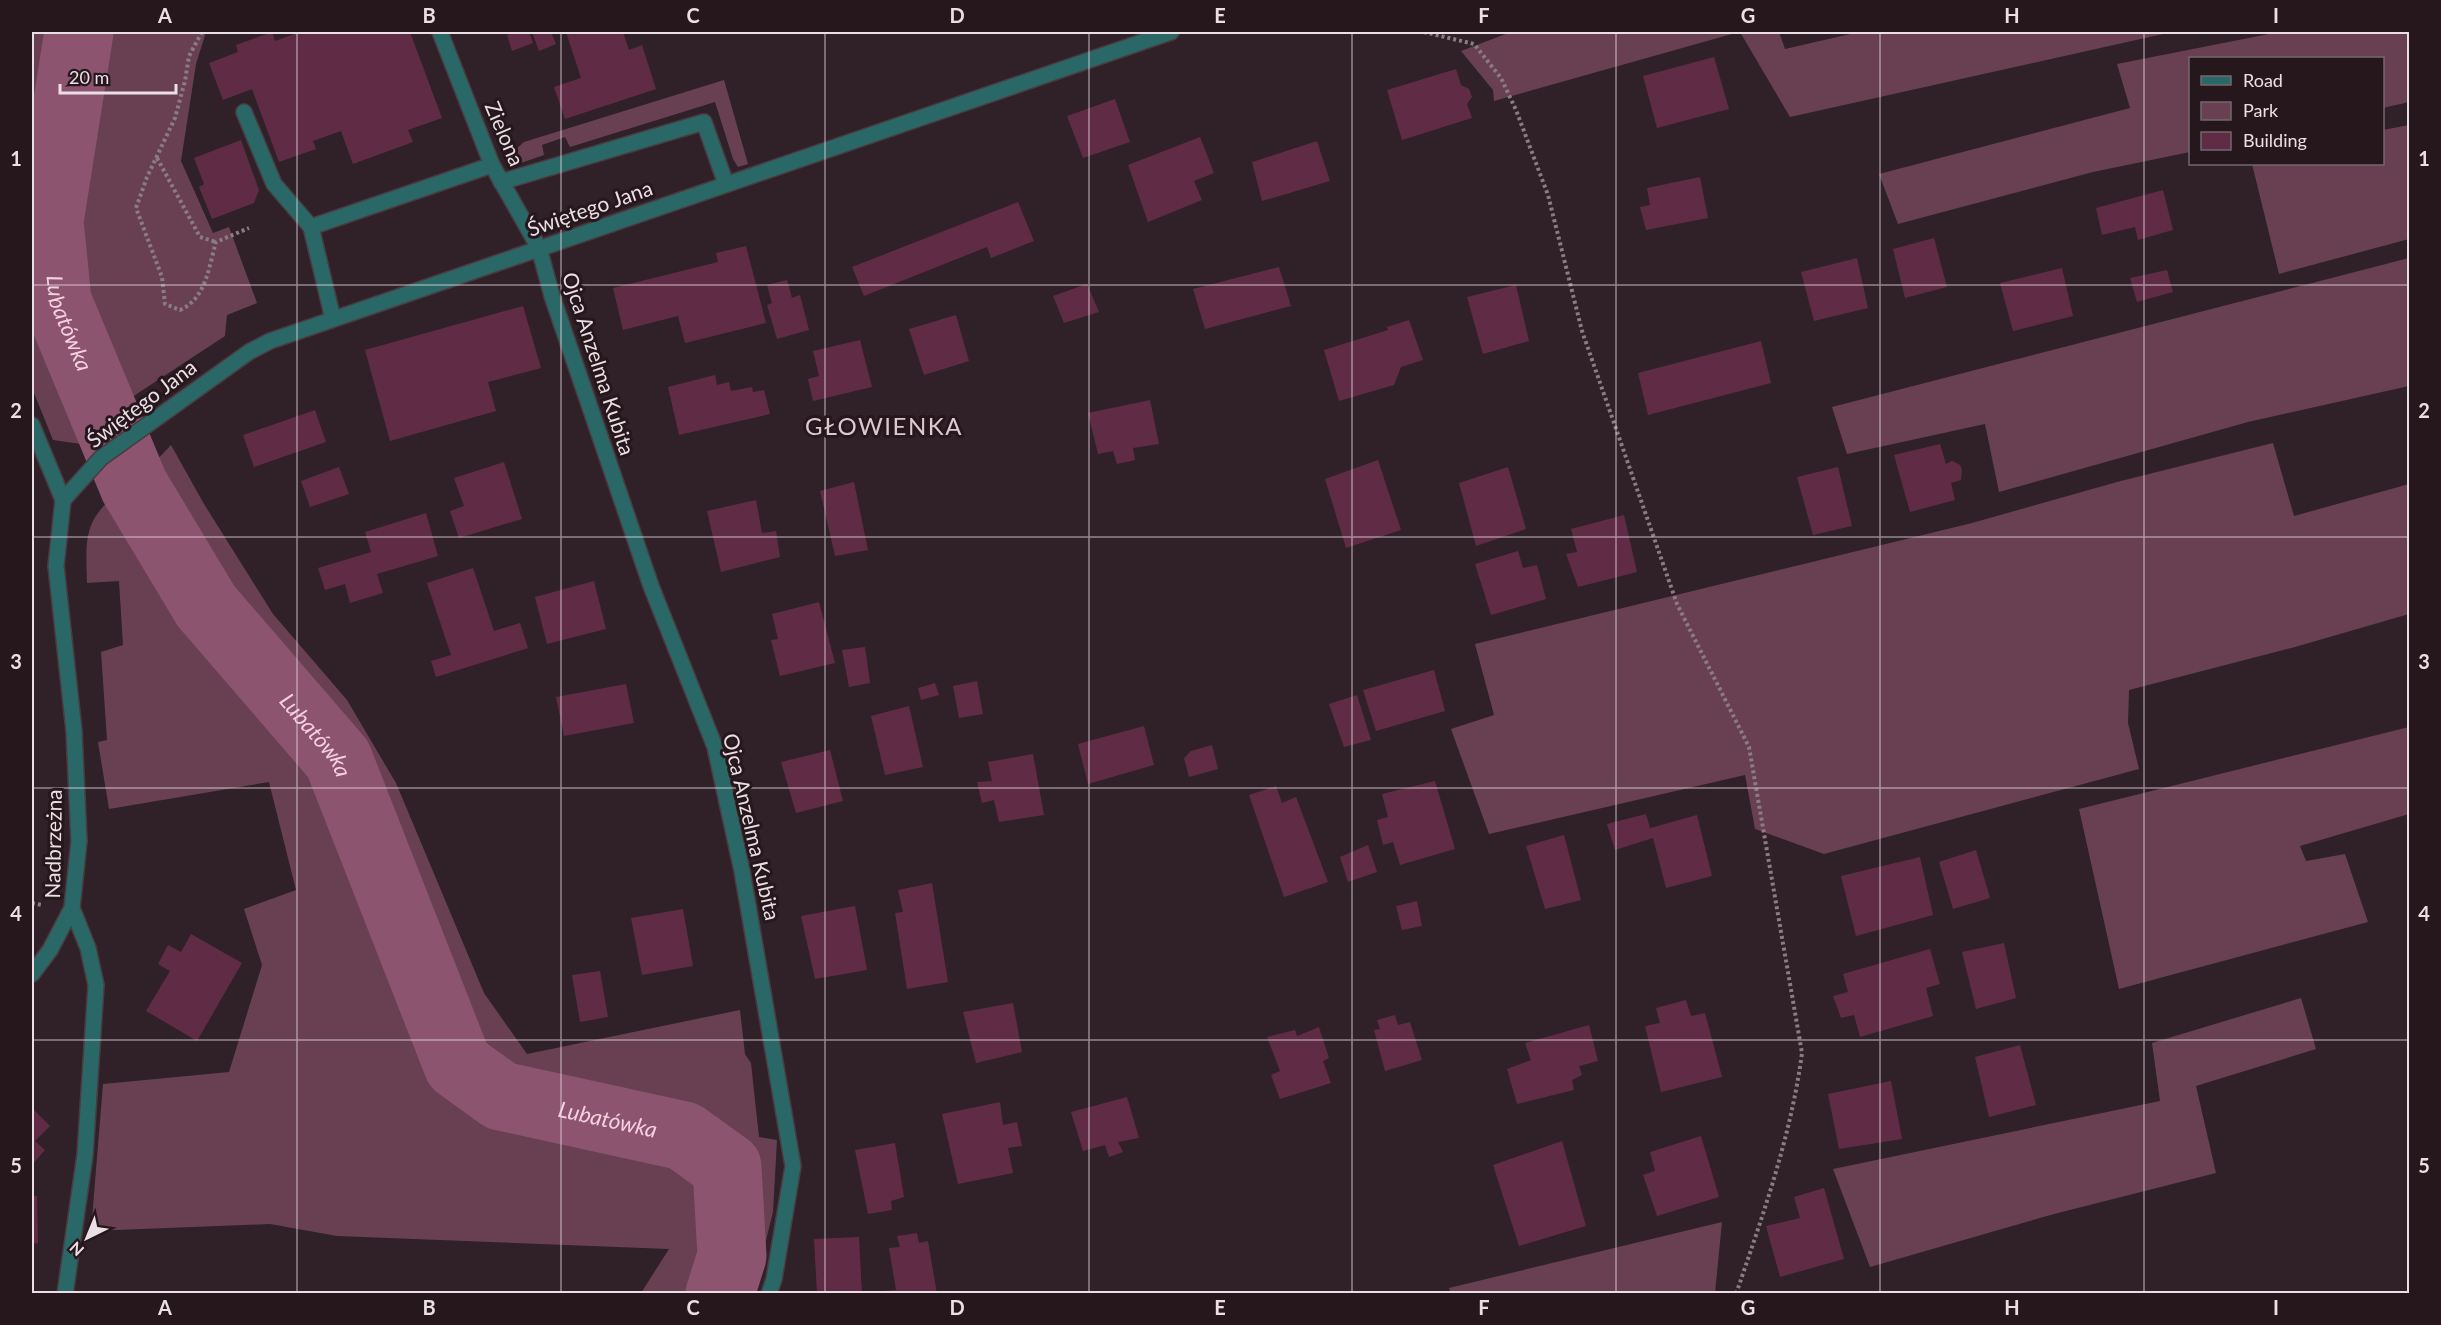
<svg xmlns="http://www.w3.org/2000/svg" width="2441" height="1325" font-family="Lato,sans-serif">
	<rect width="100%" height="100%" fill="#302027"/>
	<path fill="#684052" d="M32,32H65L38,160L32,220Z
		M98,32H206L196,64L181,161L213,233L229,227L257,303L227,315L225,336L126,401L77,295L66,201Z
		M1511,32H1739L1494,101L1493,90L1461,51Z
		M1740,32H1779L1785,49L1859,32H2172L1790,117Z
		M2279,32H2409V102L2383,108L2382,58H2190V152L2093,172L1898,224L1879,174L2130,108L2117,64Z
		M724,80L748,164L738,167L733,159L715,102L570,147L565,137L542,145L544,155L521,163L508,156L524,142Z
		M2409,125V239L2279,274L2252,164H2382L2383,130Z
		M32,220L36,280L48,325L90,435L81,444L53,440L32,388Z
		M2409,258V386L2248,422L1999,492L1985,424L1847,454L1832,407Z
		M2273,443L2294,516L2409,484V614L2295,647L2129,690L2128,723L2139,769L1824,854L1755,829L1745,775L1489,834L1451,729L1494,715L1475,644L1972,523L2117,482Z
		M171,445L204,504L273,614L347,700L396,783L484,993L527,1054L740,1010L745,1054L751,1063L759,1137L777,1140L773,1212L753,1293H641L669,1249L337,1236L270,1224L91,1231L103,1084L229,1072L262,965L244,909L296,890L269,782L109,809L98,742L107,740L101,652L123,645L119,581L87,583C86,542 82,521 118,493L175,592L298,740L335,804L364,794L322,720L219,599L153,502L154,463Z
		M2409,727V814L2300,846L2306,861L2345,854L2368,922L2119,989L2079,809Z
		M2301,998L2316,1049L2196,1086L2216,1173L2054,1214L1870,1267L1833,1169L2160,1101L2152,1043Z
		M1722,1222L1715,1293L1451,1294L1449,1288Z"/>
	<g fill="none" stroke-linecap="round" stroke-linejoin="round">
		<path stroke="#8c546e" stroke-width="69" id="s1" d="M79,32L49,221L57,301L134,486L206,606L338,759L458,1065L501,1096L684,1136L727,1167L732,1256L720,1294"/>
	</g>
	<path fill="#602c45" d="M272,32L275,41L300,32H410L442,118L408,130L413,142L353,164L341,131L313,141L316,149L279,162L252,89L223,100L209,63L238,52L236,45Z
		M516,32H529L533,43L512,51L507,35Z
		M532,32H551L556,44L539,51Z
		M566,32H623L629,50L642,45L656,89L565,119L554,87L581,78Z
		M1714,57L1729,109L1657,128L1643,76Z
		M1456,69L1461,85L1469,89L1472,97L1467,104L1472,118L1402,140L1387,90Z
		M1115,99L1130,142L1083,158L1067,116Z
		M1200,137L1214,173L1194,181L1202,200L1148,222L1128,165Z
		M241,140L259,190L254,203L212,219L199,187L204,184L194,158Z
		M1317,141L1330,181L1262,201L1252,162Z
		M1700,177L1708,218L1646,230L1640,207L1650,205L1647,188Z
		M2163,190L2173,230L2138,240L2135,227L2102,235L2096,208Z
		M1018,202L1034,241L991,258L987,247L864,296L852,267Z
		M1934,238L1947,287L1905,298L1893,249Z
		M746,246L766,323L685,343L678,316L623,330L613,288L718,262L716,253Z
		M1857,258L1868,308L1814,321L1801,272Z
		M1279,267L1291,306L1205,329L1193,289Z
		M2062,268L2073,316L2013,331L2000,283Z
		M2167,270L2173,292L2137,302L2130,278Z
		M787,280L792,298L800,295L809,330L777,339L767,305L772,303L767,285Z
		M1087,284L1099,312L1064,323L1053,296Z
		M1516,285L1529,341L1483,354L1467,297Z
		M523,306L541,368L488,382L496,411L390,441L365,350Z
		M956,315L969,361L924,375L909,329Z
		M1409,320L1423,360L1401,367L1394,385L1339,401L1324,350L1388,330L1387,327Z
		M860,340L872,387L813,401L808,379L819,376L813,351Z
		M1761,341L1771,383L1648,415L1638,373Z
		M715,375L717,385L729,382L731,391L752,387L753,392L764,390L770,414L679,435L668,387Z
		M1150,400L1159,444L1133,448L1135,460L1117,464L1113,451L1098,454L1088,413Z
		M315,410L326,442L254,467L243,435Z
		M1940,444L1946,464L1952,461L1960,465L1962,470L1961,480L1951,483L1955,500L1910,512L1894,455Z
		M1378,460L1401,530L1346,548L1325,479Z
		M504,462L522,519L459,538L450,511L464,506L454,478Z
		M339,467L349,494L310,507L301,481Z
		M1508,467L1526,529L1476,546L1459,483Z
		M1838,467L1852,526L1813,535L1797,477Z
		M854,482L868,550L835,556L820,491Z
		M756,500L762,533L776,531L780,557L721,572L707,511Z
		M426,513L438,556L377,574L383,593L350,603L345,584L325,590L318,568L371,552L365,532Z
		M1624,515L1637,572L1578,587L1566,554L1577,552L1571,529Z
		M1518,551L1523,568L1537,565L1546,599L1491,615L1475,564Z
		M473,568L494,631L520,623L528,648L436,677L431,661L451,655L427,583Z
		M594,581L606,629L547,644L535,597Z
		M819,602L835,663L780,676L771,640L778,639L772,614Z
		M865,647L870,683L849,687L842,650Z
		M1434,670L1445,711L1376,731L1363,690Z
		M977,681L983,714L959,718L953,686Z
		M935,683L939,695L921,700L918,688Z
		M626,684L634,723L564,736L556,697Z
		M1357,695L1371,740L1344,747L1329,704Z
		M909,706L923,767L885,775L871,716Z
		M1144,726L1154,765L1088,784L1078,744Z
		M1212,745L1218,769L1189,777L1184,758L1191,751Z
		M830,750L843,801L796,813L781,762Z
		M1033,754L1044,815L999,822L994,800L982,803L977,782L992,781L988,762Z
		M1435,781L1455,849L1400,865L1393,842L1383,845L1377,820L1388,817L1382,794Z
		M1276,786L1282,803L1296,797L1328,882L1284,897L1249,795Z
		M1646,814L1650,828L1697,815L1712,876L1666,888L1653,838L1615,850L1607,824Z
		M1564,835L1581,900L1545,909L1526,846Z
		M1368,845L1377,872L1348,882L1340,857Z
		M1976,850L1990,898L1953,909L1939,862Z
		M1920,857L1933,915L1856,936L1841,876Z
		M932,883L948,982L907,989L895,913L903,912L898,890Z
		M1417,901L1422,926L1402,930L1396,906Z
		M855,906L867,970L815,979L801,916Z
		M683,909L693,966L642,975L631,918Z
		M191,934L242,963L197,1041L146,1011L170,971L158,964L168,945L181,952Z
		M2004,943L2016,998L1976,1009L1962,952Z
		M1930,949L1940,984L1926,988L1933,1016L1860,1037L1854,1015L1841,1018L1833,996L1848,992L1843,974Z
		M600,971L608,1017L580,1022L572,975Z
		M1686,1000L1691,1016L1705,1013L1722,1077L1661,1092L1645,1026L1660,1023L1656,1008Z
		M1013,1003L1022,1052L976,1063L963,1012Z
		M1395,1015L1398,1025L1410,1022L1422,1060L1385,1071L1374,1030L1380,1029L1377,1020Z
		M1589,1025L1598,1061L1579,1066L1582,1075L1572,1080L1574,1090L1517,1104L1507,1069L1531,1060L1525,1043Z
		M1319,1027L1329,1058L1323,1061L1331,1083L1280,1099L1271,1075L1280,1071L1267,1037L1295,1030L1297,1036Z
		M2020,1045L2036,1105L1989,1117L1975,1057Z
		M1891,1081L1902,1139L1839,1149L1828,1094Z
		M1127,1097L1139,1138L1118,1142L1123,1152L1109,1157L1105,1145L1083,1151L1071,1112Z
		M1000,1102L1003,1125L1017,1122L1022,1146L1008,1148L1013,1173L958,1184L942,1114Z
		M32,1108L50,1126L35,1141L45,1150L32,1165Z
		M1701,1136L1719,1197L1657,1216L1643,1175L1655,1171L1650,1152Z
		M1562,1141L1586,1226L1519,1246L1493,1165Z
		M895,1143L904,1197L891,1201L892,1210L868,1214L855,1150Z
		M1824,1188L1844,1259L1780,1277L1766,1226L1800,1218L1794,1197Z
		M32,1196H37L38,1243L32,1244Z
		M917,1233L919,1243L928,1241L937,1294H870V1292L896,1290L889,1248L900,1247L897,1236Z
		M859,1237L862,1294H817L814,1239Z"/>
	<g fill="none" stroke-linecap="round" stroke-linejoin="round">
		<defs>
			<path id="service" d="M244,112L274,184L311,227L333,319
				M501,182L704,122L726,184
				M311,227L492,165"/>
			<path id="minor" d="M440,32L492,165L539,248L552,296L651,586L715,747L742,871L793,1166L774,1279L769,1294
				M32,425L63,500
				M65,1294L85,1155L96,985L88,948L72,908"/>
			<path id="tertiary" d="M32,974L50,950L72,908L79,841L74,731L56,566L63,500L101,458L249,352L270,341L1171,32"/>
		</defs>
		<use href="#service" stroke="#4a3b41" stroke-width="18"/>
		<use href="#minor" stroke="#4a3b41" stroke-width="18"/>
		<use href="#tertiary" stroke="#4a3b41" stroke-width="18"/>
		<path stroke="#8a7c83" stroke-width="4" stroke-dasharray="3 3" stroke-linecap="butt" d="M202,32L189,56L185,81L175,118L147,177L136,208L162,277L165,304L180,310C206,299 209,266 216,242L249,228
			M1424,32L1474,44L1501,78L1516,110L1548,195L1582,331L1677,604L1749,747L1802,1053C1791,1136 1763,1215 1736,1294
			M157,158L200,237L216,242
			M32,903L42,905"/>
		<use href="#service" stroke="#296866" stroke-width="15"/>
		<use href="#minor" stroke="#296866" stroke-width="15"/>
		<use href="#tertiary" stroke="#296866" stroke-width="15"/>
	</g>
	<path fill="none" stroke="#eadfe4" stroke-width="1.5" stroke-opacity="0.55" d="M297,32V1294M561,32V1294M825,32V1294M1089,32V1294M1352,32V1294M1616,32V1294M1880,32V1294M2144,32V1294M32,285H2410M32,537H2410M32,788H2410M32,1040H2410"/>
	<g text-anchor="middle" stroke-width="6" stroke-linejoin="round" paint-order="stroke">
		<g font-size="21" fill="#eadfe4" stroke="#26171d">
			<text transform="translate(504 134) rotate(67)" y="7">Zielona</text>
			<text transform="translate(590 209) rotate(-19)" y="7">Świętego Jana</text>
			<text transform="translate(598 364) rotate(72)" y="7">Ojca Anzelma Kubita</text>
			<text transform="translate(142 404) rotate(-37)" y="7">Świętego Jana</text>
			<text transform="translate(751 827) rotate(77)" y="7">Ojca Anzelma Kubita</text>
			<text transform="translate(54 844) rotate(-89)" y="7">Nadbrzeżna</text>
		</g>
		<g font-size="22" font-style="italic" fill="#f5d1e0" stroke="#26171d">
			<text dy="8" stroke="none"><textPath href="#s1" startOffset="296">Lubatówka</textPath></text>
			<text dy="8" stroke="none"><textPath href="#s1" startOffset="782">Lubatówka</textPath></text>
			<text dy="8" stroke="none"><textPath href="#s1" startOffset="1305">Lubatówka</textPath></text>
		</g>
		<g font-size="24" letter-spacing="1.5" fill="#ddc7d0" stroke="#26171d">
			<text x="884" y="435">GŁOWIENKA</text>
		</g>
	</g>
	<rect width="2441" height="1325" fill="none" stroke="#26171d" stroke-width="66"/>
	<rect x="2189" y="57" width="195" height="108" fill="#26171d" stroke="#74676d" stroke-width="1.5"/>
	<rect x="2201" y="76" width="30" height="9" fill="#296866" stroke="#74676d" stroke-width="1.5"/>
	<text x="2243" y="87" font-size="18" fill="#eadfe4">Road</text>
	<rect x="2201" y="102" width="30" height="18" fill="#684052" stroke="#74676d" stroke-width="1.5"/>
	<text x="2243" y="117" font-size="18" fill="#eadfe4">Park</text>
	<rect x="2201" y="132" width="30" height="18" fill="#602c45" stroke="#74676d" stroke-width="1.5"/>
	<text x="2243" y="147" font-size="18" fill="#eadfe4">Building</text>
	<g transform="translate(87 1238) rotate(223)" stroke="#26171d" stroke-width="4.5" paint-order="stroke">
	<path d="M0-4.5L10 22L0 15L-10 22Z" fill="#eadfe4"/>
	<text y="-9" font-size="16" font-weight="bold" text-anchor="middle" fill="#eadfe4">N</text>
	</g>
	<path d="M60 84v9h116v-9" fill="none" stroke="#eadfe4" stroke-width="3"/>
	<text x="69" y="84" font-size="18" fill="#eadfe4" stroke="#26171d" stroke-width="4.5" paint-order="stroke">20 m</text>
	<rect x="33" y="33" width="2375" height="1259" fill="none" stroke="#eadfe4" stroke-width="2"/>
	<g font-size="20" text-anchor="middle" font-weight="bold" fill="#eadfe4">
		<text x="165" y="23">A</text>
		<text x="429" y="23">B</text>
		<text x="693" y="23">C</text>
		<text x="957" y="23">D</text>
		<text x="1220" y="23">E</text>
		<text x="1484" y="23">F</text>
		<text x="1748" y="23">G</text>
		<text x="2012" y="23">H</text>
		<text x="2276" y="23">I</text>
		<text x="16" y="166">1</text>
		<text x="2424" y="166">1</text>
		<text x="16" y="418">2</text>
		<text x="2424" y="418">2</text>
		<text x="16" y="669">3</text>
		<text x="2424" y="669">3</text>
		<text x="16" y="921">4</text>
		<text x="2424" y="921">4</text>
		<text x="16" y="1173">5</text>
		<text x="2424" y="1173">5</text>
		<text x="165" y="1315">A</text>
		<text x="429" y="1315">B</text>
		<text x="693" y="1315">C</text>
		<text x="957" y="1315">D</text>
		<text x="1220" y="1315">E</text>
		<text x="1484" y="1315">F</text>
		<text x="1748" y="1315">G</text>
		<text x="2012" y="1315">H</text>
		<text x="2276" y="1315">I</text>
	</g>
</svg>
